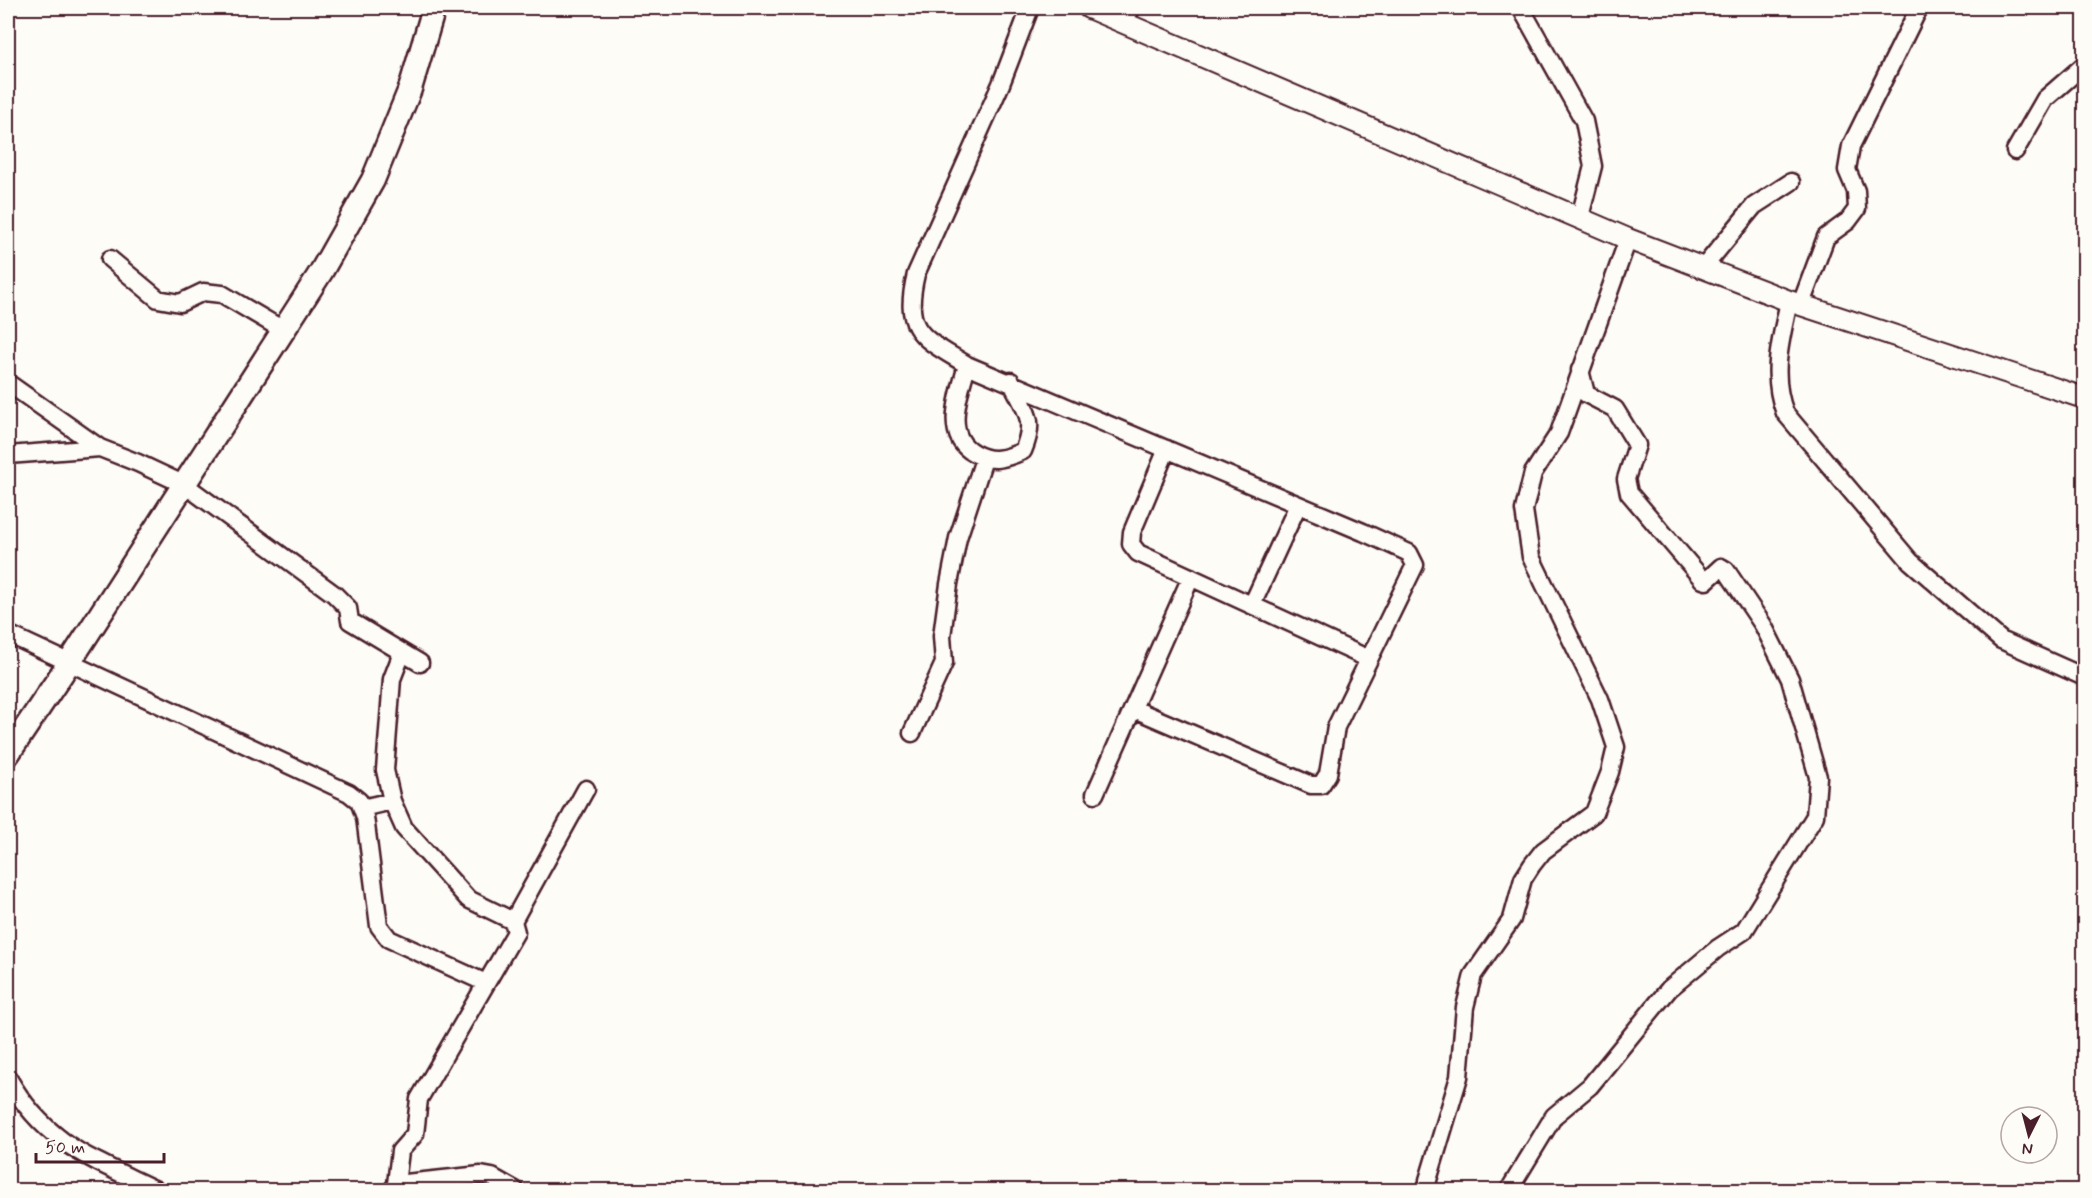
<svg xmlns="http://www.w3.org/2000/svg" width="2092" height="1198" font-family="Mynerve,sans-serif">
	<rect width="100%" height="100%" fill="#fdfcf7"/>
	<filter id="ink" filterUnits="userSpaceOnUse"><feTurbulence type="fractalNoise" baseFrequency=".0167" numOctaves="2"/><feDisplacementMap in="SourceGraphic" scale="12" xChannelSelector="R" yChannelSelector="G"/><feConvolveMatrix kernelMatrix="1 2 1 2 8 2 1 2 1" color-interpolation-filters="sRGB"/></filter>
	<g filter="url(#ink)">
		<g fill="none" stroke-linecap="round" stroke-linejoin="round">
			<defs>
				<path id="minor" d="M1030,8L1001,84L916,274C902,332 922,337 967,365L1363,532L1409,553L1415,565L1336,727L1328,774L1321,785H1311L1134,709
					M1521,8L1584,121L1593,166L1580,217
					M1122,21L1132,8
					M2015,151L2045,99L2084,65
					M110,259L158,299L180,303L203,292L222,294L283,330
					M1703,268L1754,206L1791,182
					M1789,301C1781,341 1770,373 1785,413L1910,561L2001,640L2084,677
					M1801,304L1826,237L1848,221L1857,209L1856,191L1847,170L1851,146L1919,8
					M967,365C960,392 942,436 974,453C992,463 1005,459 1023,451C1037,418 1025,411 1011,381
					M8,383L100,448L138,463L185,485L334,594L348,608L350,621L420,663
					M1167,449L1132,532L1131,544L1138,553L1369,659
					M8,455L100,448
					M1252,605L1298,505
					M8,634L349,793L359,801L365,817L379,926L389,939L486,983
					M912,733L944,663L942,636L949,584L958,538L984,459
					M1095,794L1191,577
					M362,808L392,801
					M513,921L586,789
					M8,1078C45,1144 92,1159 156,1190
					M396,1184L400,1151L415,1134L419,1099L516,932L513,921L468,899L404,828L392,801L385,770L392,679L402,653
					M392,1190L396,1184L481,1175L492,1177L515,1190
					M1428,1190V1180L1459,1077L1465,1007L1473,975L1512,919L1523,879L1532,865L1543,851L1594,813L1610,772L1616,747L1600,699L1531,557L1524,510L1533,473L1559,433L1628,239
					M1509,1190L1554,1116L1590,1086L1669,989L1718,948L1744,931L1815,816L1818,777L1790,679L1763,625L1726,570L1721,567L1706,581L1703,580L1629,493L1626,479L1637,445L1615,409L1586,394L1580,370"/>
				<path id="tertiary" d="M1089,8L1628,239L1789,301L2084,398"/>
				<path id="secondary" d="M8,754L69,663L321,272L373,180L410,89L434,8"/>
			</defs>
			<use href="#minor" stroke="#4a1f2b" stroke-width="21"/>
			<use href="#tertiary" stroke="#4a1f2b" stroke-width="24"/>
			<use href="#secondary" stroke="#4a1f2b" stroke-width="27"/>
			<use href="#minor" stroke="#fdfcf7" stroke-width="16"/>
			<use href="#tertiary" stroke="#fdfcf7" stroke-width="20"/>
			<use href="#secondary" stroke="#fdfcf7" stroke-width="22"/>
		</g>
	</g>
	<rect width="2092" height="1198" fill="none" stroke="#fdfcf7" stroke-width="30"/>
	<rect x="15" y="15" width="2062" height="1168" fill="none" stroke="#4a1f2b" stroke-width="2" filter="url(#ink)"/>
	<g transform="translate(2029 1135) rotate(186)"><circle r="28" fill="#fdfcf7" stroke="#b5a4a5" stroke-width="1.5"/>
	<path d="M0-4.5L10 22L0 15L-10 22Z" fill="#4a1f2b"/>
	<text y="-9" font-size="16" font-weight="bold" text-anchor="middle" fill="#4a1f2b">N</text>
	</g>
	<path d="M36 1153v9h128v-9" fill="none" stroke="#4a1f2b" stroke-width="3"/>
	<text x="45" y="1153" font-size="18" fill="#4a1f2b" stroke="#fdfcf7" stroke-width="4.5" paint-order="stroke">50 m</text>
</svg>
